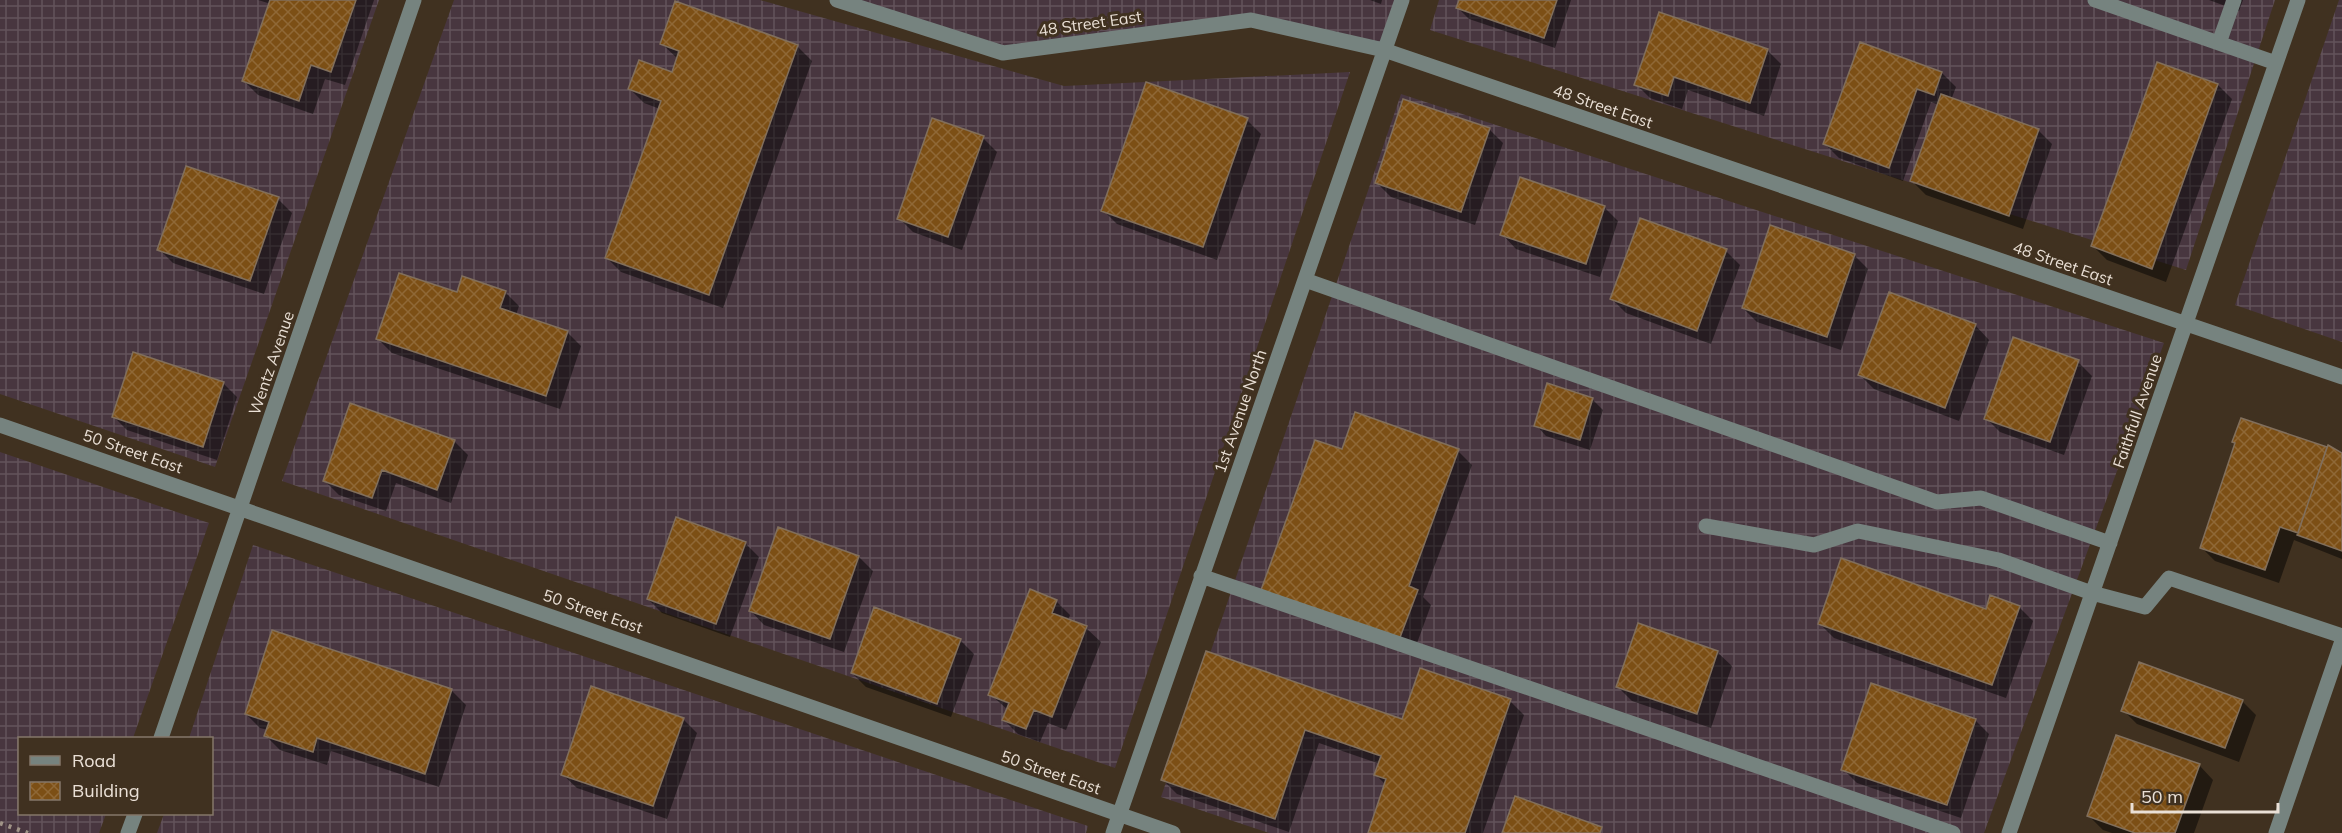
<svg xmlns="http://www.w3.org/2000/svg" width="2342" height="833" font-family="Mulish,sans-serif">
	<defs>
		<pattern id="industrial-grid" width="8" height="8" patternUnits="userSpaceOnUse" patternTransform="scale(1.5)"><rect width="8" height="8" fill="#48363f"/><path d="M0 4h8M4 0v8" fill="none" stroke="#63535a"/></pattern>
		<pattern id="building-cross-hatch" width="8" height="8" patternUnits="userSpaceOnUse" patternTransform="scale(1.5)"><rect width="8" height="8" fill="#7c4f15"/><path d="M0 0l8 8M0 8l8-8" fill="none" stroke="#8f6836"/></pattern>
	</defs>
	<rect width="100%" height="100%" fill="#403120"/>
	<path fill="url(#industrial-grid)" d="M0,0H379L215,467L0,394Z
		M454,0H760L1064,86L1350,72L1115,768L282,481Z
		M837,0H1402L1384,50L1251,20L1003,53Z
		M1439,0H2275L2186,270L1430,30Z
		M2339,0H2342V342L2235,305Z
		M1401,94L2164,343L1984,833H1269L1161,797Z
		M0,452L209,523L133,738H20V814H106L99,833H0Z
		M253,545L1088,826L1086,833H157L164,814H212V738H189Z"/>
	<path fill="#0007" d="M258,0H374L345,85L325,79L313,114L258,95L244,81L271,4Z
		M1370,0H1382L1381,4Z
		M1461,0H1571L1555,48L1469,19L1458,8Z
		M2209,0H2243L2239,11Z
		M676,3L798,47L812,61L723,308L621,272L607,258L660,109L644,103L630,89L672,73L678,59L662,44Z
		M1767,50L1781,64L1764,116L1688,90L1682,109L1650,98L1636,84Z
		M2158,64L2218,85L2232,99L2166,282L2107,260L2093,246Z
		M1942,73L1956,87L1951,100L2038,130L2052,144L2023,229L1926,195L1912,181L1939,105L1931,102L1903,181L1839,158L1825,144Z
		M1247,120L1261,134L1217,260L1117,224L1103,210Z
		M1489,129L1503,143L1475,225L1391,197L1377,183Z
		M983,138L997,152L962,250L913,232L899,218Z
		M278,199L292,213L264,294L173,263L159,249Z
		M1604,207L1618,221L1600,277L1516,249L1502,234Z
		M1726,251L1740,265L1711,344L1626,313L1612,299Z
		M1854,255L1868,269L1841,350L1757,322L1743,308Z
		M505,292L519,306L516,315L567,332L581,346L560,409L392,353L378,339L458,294Z
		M1975,325L1989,340L1959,421L1874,389L1860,375Z
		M2078,362L2092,376L2064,455L2000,432L1986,418Z
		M223,383L237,397L217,460L127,430L113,416Z
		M1592,399L1603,410L1590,450L1546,436L1536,425Z
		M2242,420L2342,454V559L2294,540L2279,583L2215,561L2201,547L2236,444Z
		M454,441L468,455L451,503L396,483L386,511L339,495L325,481Z
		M1458,451L1472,465L1423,597L1431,605L1413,654L1276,604Z
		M779,529L859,557L873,571L844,652L764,625L750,610Z
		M745,543L759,557L730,637L662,613L648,599Z
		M1056,601L1070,615L1068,621L1086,628L1101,642L1066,730L1048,723L1040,742L1018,734L1004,720L1008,710L990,694Z
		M2019,607L2033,621L2006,698L1834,638L1820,624Z
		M273,632L452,691L466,705L439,787L331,751L327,765L280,750L266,736L268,730L260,728L246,714Z
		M960,640L974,654L951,717L866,687L852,673Z
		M1717,652L1732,666L1711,728L1632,701L1618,687Z
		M1207,653L1403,720L1510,701L1524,715L1483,833H1370L1386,785L1376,775L1380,764L1319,743L1289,832L1177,794L1163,780Z
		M2242,701L2256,715L2239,762L2137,724L2123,710Z
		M683,719L697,733L667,819L577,788L562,774Z
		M1975,720L1989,734L1961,818L1857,783L1843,769Z
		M2199,765L2213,780L2194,833H2112L2103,830L2089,816Z"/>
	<path fill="url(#building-cross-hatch)" stroke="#816f5c" stroke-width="1.5" d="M270,0H356L331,72L311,65L299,101L242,81Z
		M1459,0H1557L1544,38L1456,8Z
		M675,1L798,45L709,295L605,258L661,101L628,89L639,60L672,72L679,51L660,44Z
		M1659,12L1768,49L1750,103L1674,77L1668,96L1634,85Z
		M1860,42L1942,72L1934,95L1917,89L1889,168L1823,144Z
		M2157,62L2218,84L2152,269L2091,246Z
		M1146,82L1248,118L1203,247L1101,211Z
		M1941,94L2039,129L2009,216L1910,181Z
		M1403,99L1490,128L1461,212L1375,183Z
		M932,118L984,136L948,237L897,219Z
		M186,166L279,197L250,281L157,250Z
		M1520,177L1605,206L1586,264L1500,235Z
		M1640,218L1727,249L1697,331L1610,299Z
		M1770,225L1855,254L1827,337L1742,308Z
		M399,273L457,292L462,276L506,291L500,308L568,331L546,396L376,339Z
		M1889,292L1976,324L1945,408L1858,375Z
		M2013,337L2079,360L2050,442L1984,419Z
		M133,352L224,382L203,447L112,417Z
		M1547,383L1593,398L1580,440L1534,426Z
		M350,403L455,440L437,490L382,470L372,498L323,481Z
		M1355,412L1459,449L1409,586L1418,590L1399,640L1261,590L1315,440L1342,449Z
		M2241,418L2327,447L2298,533L2280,527L2265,570L2200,548L2235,443L2232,442Z
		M2328,445L2342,453V551L2297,535Z
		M676,517L746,542L716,624L647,599Z
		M778,527L859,556L830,639L749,611Z
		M1841,558L1986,609L1990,595L2020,606L1992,685L1818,624Z
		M1030,589L1057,600L1052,613L1087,626L1052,717L1034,710L1026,729L1002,720L1009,703L988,695Z
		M874,607L961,639L937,704L851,673Z
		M1638,623L1718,651L1697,714L1616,687Z
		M272,630L452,689L425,774L317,738L313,752L264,736L269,722L245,714Z
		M1206,651L1402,719L1420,668L1511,699L1465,833H1368L1386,779L1374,775L1381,756L1305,730L1275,819L1161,780Z
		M2139,662L2243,700L2225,748L2121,711Z
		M1871,683L1976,719L1947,805L1841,770Z
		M591,686L684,718L653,806L561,775Z
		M2116,735L2200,764L2175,833H2135L2087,816Z
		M1515,796L1602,827L1600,833H1502Z"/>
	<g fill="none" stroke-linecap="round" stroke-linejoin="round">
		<path stroke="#76837f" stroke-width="15" d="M837,0L1003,53L1251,20L1384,50L2342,377
			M2095,0L2276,63
			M2219,43L2234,0
			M1305,280L1937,502L1981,498L2110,543
			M0,425L1173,833
			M1706,526L1814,545L1858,531L1999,560L2092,593L2145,607L2169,578L2342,636
			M1201,576L1953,833
			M161,738L414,0
			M128,833L135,814
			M1113,833L1402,0
			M2009,833L2298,0
			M2276,833L2342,641"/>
		<path stroke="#a09487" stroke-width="4.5" stroke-dasharray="3 6" stroke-linecap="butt" d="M0,823L28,833"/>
	</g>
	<g text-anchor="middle" stroke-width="6" stroke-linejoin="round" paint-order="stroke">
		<g font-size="16" fill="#eae0d6" stroke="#403120">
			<text transform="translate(1090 23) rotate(-8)" y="6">48 Street East</text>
			<text transform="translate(1603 106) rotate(19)" y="6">48 Street East</text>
			<text transform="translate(2063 263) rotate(19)" y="6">48 Street East</text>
			<text transform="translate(271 363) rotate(-71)" y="6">Wentz Avenue</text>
			<text transform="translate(1240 411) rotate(-71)" y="6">1st Avenue North</text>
			<text transform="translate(2137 411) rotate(-71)" y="6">Faithfull Avenue</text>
			<text transform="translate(133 451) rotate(19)" y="6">50 Street East</text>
			<text transform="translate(593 611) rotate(19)" y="6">50 Street East</text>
			<text transform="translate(1051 772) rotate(19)" y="6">50 Street East</text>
		</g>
	</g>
	<rect x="18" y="737" width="195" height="78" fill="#403120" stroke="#847769" stroke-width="1.5"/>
	<rect x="30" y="756" width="30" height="9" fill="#76837f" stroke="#847769" stroke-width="1.5"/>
	<text x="72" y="767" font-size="18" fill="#eae0d6">Road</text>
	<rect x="30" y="782" width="30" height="18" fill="url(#building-cross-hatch)" stroke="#847769" stroke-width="1.5"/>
	<text x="72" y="797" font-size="18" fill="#eae0d6">Building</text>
	<path d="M2132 803v9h146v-9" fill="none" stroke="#eae0d6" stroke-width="3"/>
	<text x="2141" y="803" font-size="18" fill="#eae0d6" stroke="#403120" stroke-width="4.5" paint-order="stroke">50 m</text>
</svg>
